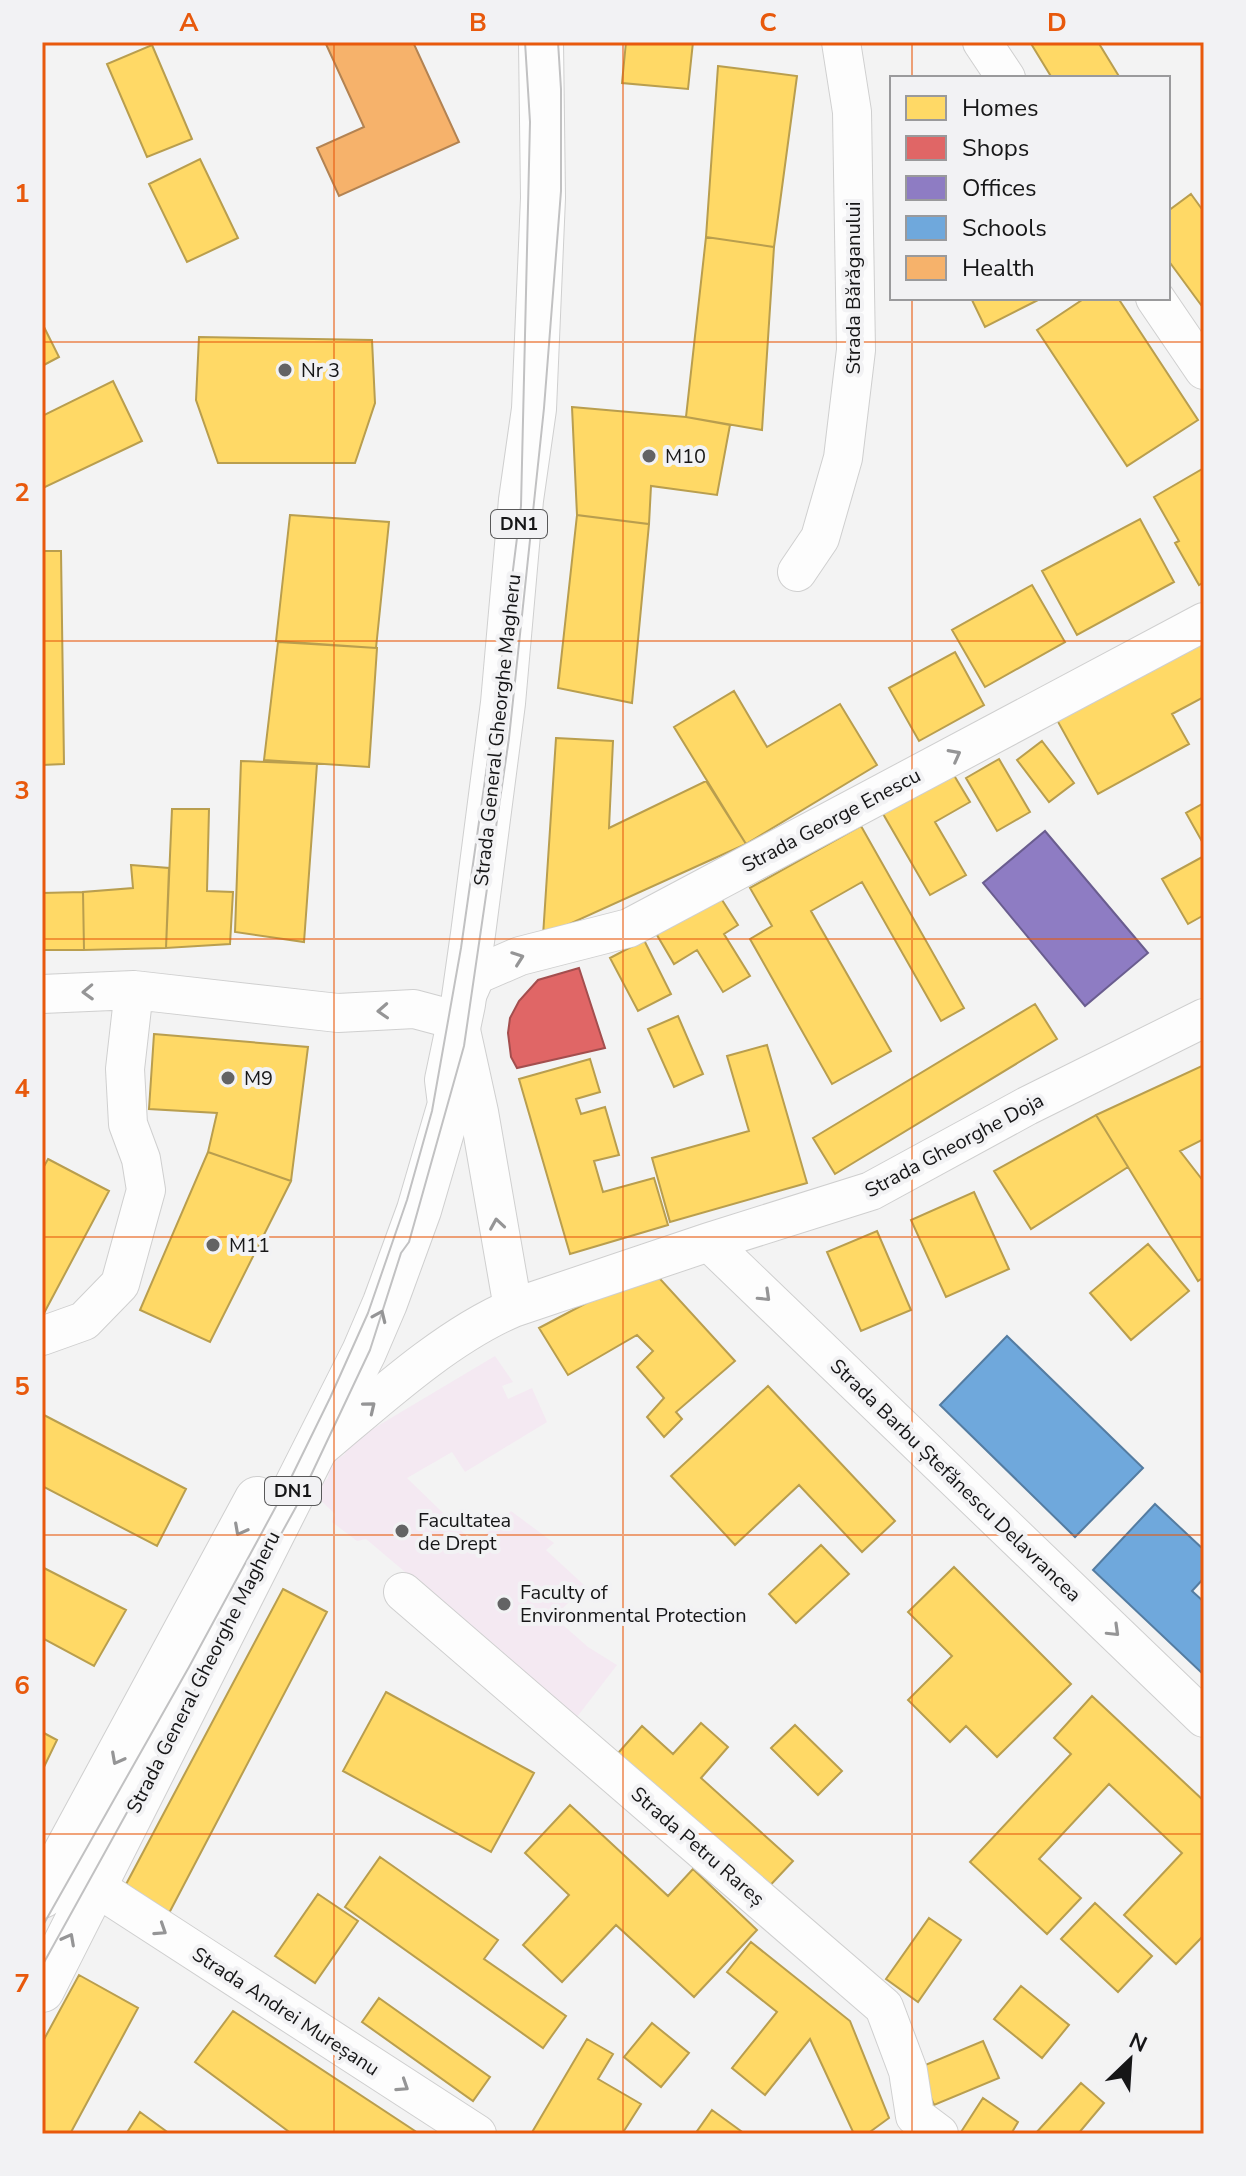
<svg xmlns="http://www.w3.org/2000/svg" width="1246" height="2176" font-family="'Nunito Sans',sans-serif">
	<rect width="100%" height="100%" fill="#f3f3f3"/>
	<path fill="#f4e9f2" d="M495,1356L513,1382L502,1386L508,1399L532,1388L547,1422L465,1472L452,1452L407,1478L475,1544L511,1511L554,1543L546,1550L585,1586L554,1617L588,1647L617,1665L577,1717L366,1539L357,1541L332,1522L335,1514L313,1493L328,1478L330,1464L345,1454L344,1446Z"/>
	<path fill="#ffd966" stroke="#b99e4e" stroke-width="2" d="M626,42H693L688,89L622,83Z
		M1030,42H1098L1120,78H1052Z
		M152,45L192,139L147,157L107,64Z
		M718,66L797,76L774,247L706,237Z
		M200,159L238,238L187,262L149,184Z
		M1191,194L1204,212V309L1168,260V211Z
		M706,237L774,247L762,430L686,417Z
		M971,298H1042L985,327Z
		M1085,298H1118L1198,420L1127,466L1037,330Z
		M42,323L59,357L42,366Z
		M199,337L372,340L375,403L355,463H218L196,400Z
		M113,381L142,441L43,488L42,416Z
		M572,407L686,417L730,425L717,495L651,486L649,524L577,515Z
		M1204,468V582L1199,585L1175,543L1179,541L1154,497Z
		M290,515L389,522L376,648L276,641Z
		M577,515L649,524L632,703L558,688Z
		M1140,519L1174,582L1077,635L1042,571Z
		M42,551H61L64,764L42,765Z
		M1032,585L1065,642L985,687L952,630Z
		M1204,639V697L1172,714L1189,744L1098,794L1057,720Z
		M278,642L377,648L369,767L264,760Z
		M955,652L984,705L919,741L889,688Z
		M734,691L767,747L840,704L877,765L746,844L674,727Z
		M556,738L613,741L609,828L706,781L746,844L543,936Z
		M1042,741L1074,783L1049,802L1017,760Z
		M999,759L1030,812L997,831L966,778Z
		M241,761L317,764L304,942L235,932Z
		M952,772L970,802L935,822L966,875L930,895L882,812Z
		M1204,803V845L1186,813Z
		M172,809H209L207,891L233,892L230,944L166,948Z
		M861,826L964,1008L941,1021L862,882L811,911L891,1051L832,1084L750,939L772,926L750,888Z
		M1204,856V915L1188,924L1162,879Z
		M131,865L169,868L166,948L84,950L83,892L133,888Z
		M83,892L84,950H42V893Z
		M717,892L738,925L724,934L750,976L723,992L697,950L674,964L654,930Z
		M644,940L671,994L638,1011L610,958Z
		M1035,1004L1057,1039L835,1174L813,1138Z
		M678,1016L703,1074L674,1087L648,1029Z
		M154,1034L308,1047L291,1181L208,1152L217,1113L149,1109Z
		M767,1045L807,1183L670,1222L652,1158L749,1131L727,1056Z
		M590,1059L600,1092L576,1099L581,1114L605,1107L619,1155L594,1161L603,1192L654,1178L668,1225L570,1254L519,1079Z
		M1204,1065V1139L1180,1151L1204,1182V1277L1198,1281L1096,1115Z
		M1096,1115L1128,1167L1031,1229L994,1171Z
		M208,1152L291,1181L210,1342L140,1310Z
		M48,1159L109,1191L43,1315L42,1170Z
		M974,1192L1009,1269L946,1297L911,1220Z
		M877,1231L911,1310L861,1331L827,1252Z
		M1148,1244L1189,1291L1131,1340L1090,1293Z
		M651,1269L735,1361L676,1412L682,1419L664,1437L647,1417L664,1398L637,1367L653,1351L637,1335L568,1375L539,1328Z
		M768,1386L895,1521L862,1552L799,1485L735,1545L671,1476Z
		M42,1414L186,1489L157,1546L42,1486Z
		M821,1545L849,1574L796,1623L769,1594Z
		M42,1567L126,1610L94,1666L42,1638Z
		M954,1567L1071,1684L997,1757L966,1726L950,1742L908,1700L952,1656L908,1612Z
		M283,1589L327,1612L167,1917L123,1890Z
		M386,1692L534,1773L491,1852L343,1771Z
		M1092,1696L1204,1801V1935L1176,1964L1124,1915L1182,1853L1109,1784L1039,1859L1081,1898L1047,1934L970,1862L1071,1754L1054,1738Z
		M701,1723L728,1747L701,1778L793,1861L762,1894L612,1760L642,1726L673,1754Z
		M795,1725L842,1771L818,1795L771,1748Z
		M42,1732L57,1740L42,1771Z
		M570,1805L668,1896L693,1869L757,1930L694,1997L616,1925L562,1982L523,1945L569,1895L525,1853Z
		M380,1857L498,1940L484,1959L566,2016L543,2048L345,1907Z
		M318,1894L358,1921L315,1983L275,1956Z
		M1095,1903L1152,1956L1118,1992L1061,1939Z
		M929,1918L961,1940L918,2002L886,1979Z
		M751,1942L850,2021L889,2118L867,2134H854L810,2039L765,2095L732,2068L777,2012L727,1972Z
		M79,1975L138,2008L70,2134H42V2043Z
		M1021,1986L1069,2025L1042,2058L994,2019Z
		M379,1998L490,2077L473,2101L362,2022Z
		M233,2011L415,2131L413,2134H292L195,2062Z
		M652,2023L689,2053L661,2087L624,2057Z
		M587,2039L613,2054L598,2079L641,2104L622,2134H531Z
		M983,2041L999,2078L934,2105L918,2068Z
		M1081,2083L1104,2103L1078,2134H1035Z
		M983,2098L1018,2122L1011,2134H965L961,2132Z
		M712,2110L745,2134H695Z
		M140,2112L170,2134H126Z"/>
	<path fill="#e06666" stroke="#a34e4e" stroke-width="2" d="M579,968L605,1048L517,1068L511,1057L508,1033L510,1018L519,1001L538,980Z"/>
	<path fill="#8e7cc3" stroke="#6a5d8f" stroke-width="2" d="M1045,831L1148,953L1085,1006L983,883Z"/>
	<path fill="#6fa8dc" stroke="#547ca1" stroke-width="2" d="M1007,1336L1143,1468L1075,1537L940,1405Z
		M1155,1504L1204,1550V1578L1192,1591L1204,1602V1675L1093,1570Z"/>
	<path fill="#f6b26b" stroke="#b38352" stroke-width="2" d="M325,42H413L459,142L339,196L317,148L364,127Z"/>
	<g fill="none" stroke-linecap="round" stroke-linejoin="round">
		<defs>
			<path id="street" d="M982,42L1006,78
				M1155,298L1204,370
				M797,572L820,538L843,458L856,350L852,112L841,42
				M42,994L134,990L338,1013L414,1009L459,1021L479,1112L513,1308C443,1338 375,1402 316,1451
				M463,1004L476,975L520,956L629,928L1204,622
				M709,1242L1204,1718
				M513,1308L709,1242L871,1191L1027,1106L1204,1018
				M42,1336L84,1321L120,1284L146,1190L141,1159L128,1124L125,1069L134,990
				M403,1592L884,2007L908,2071L915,2116L939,2134
				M96,1887L477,2134"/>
			<path id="primary" d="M42,1896L257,1499
				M42,1990L364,1352L385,1303L419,1210L450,1104L447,1080L463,1004L473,934L503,703L521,500L534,409L543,198L541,42"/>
		</defs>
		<use href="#street" stroke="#cfcfcf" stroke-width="40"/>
		<use href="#primary" stroke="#cfcfcf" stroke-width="46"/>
		<use href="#street" stroke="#fdfdfd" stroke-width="38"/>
		<use href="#primary" stroke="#fdfdfd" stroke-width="44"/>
		<path stroke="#c1c1c2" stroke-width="2" d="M42,1927L189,1667L286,1488L330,1398L368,1313L407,1200L432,1111L461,948L498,689L521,506L530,122L525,42
			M42,1966L296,1507L370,1350L401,1253L409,1242L464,1046L509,738L544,408L561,191V89L558,42"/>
	</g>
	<defs><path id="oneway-chevron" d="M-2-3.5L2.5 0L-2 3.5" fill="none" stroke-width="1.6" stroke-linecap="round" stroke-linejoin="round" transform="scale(2)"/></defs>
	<g stroke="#959596">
		<use href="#oneway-chevron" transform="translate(955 755) rotate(-28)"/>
		<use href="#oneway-chevron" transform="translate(518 958) rotate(-20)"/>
		<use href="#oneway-chevron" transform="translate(88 992) rotate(178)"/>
		<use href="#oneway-chevron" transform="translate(383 1011) rotate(177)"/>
		<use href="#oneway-chevron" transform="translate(497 1224) rotate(-99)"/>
		<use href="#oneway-chevron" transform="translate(765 1296) rotate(44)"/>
		<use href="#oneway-chevron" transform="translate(380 1316) rotate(-66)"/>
		<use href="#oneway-chevron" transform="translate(370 1407) rotate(-39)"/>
		<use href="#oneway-chevron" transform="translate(240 1530) rotate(118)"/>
		<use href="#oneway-chevron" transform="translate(1114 1631) rotate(44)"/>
		<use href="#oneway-chevron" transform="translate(117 1759) rotate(118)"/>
		<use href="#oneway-chevron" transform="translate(161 1930) rotate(33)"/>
		<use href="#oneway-chevron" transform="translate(69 1939) rotate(-62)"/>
		<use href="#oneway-chevron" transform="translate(403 2086) rotate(33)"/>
	</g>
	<path fill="none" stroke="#e8590c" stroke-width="2" stroke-opacity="0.55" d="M334,42V2134M623,42V2134M912,42V78M912,298V2134M42,342H1204M42,641H1204M42,939H1204M42,1237H1204M42,1535H1204M42,1834H1204"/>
	<g fill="#636364" stroke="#f2f2f4" stroke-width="3">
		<circle cx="285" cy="370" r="8"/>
		<circle cx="649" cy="456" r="8"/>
		<circle cx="228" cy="1078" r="8"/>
		<circle cx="213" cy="1245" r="8"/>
		<circle cx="402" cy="1531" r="8"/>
		<circle cx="504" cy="1604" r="8"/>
	</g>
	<g text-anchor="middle" stroke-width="8" stroke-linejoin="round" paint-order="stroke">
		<g fill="#f2f2f4" stroke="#585859" stroke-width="2">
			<rect x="491" y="510" width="56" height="28" rx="6"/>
			<rect x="265" y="1477" width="56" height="28" rx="6"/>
		</g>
		<g font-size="18" font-weight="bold" fill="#161617">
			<text x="519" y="530">DN1</text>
			<text x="293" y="1497">DN1</text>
		</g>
		<g font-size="20" fill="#161617" stroke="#f2f2f4">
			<text transform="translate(853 288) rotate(-90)" y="7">Strada Bărăganului</text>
			<text transform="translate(497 730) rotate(-84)" y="7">Strada General Gheorghe Magheru</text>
			<text transform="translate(831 820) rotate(-28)" y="7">Strada George Enescu</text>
			<text transform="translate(954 1145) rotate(-28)" y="7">Strada Gheorghe Doja</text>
			<text transform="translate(956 1480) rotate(44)" y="7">Strada Barbu Ștefănescu Delavrancea</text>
			<text transform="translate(203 1672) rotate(-63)" y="7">Strada General Gheorghe Magheru</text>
			<text transform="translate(698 1846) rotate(41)" y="7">Strada Petru Rareș</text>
			<text transform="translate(286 2011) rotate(33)" y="7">Strada Andrei Mureșanu</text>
		</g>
		<g font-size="20" fill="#161617" stroke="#f2f2f4" text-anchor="start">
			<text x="301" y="377">Nr 3</text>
			<text x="665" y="463">M10</text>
			<text x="244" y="1085">M9</text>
			<text x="229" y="1252">M11</text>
			<text x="418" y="1527">Facultatea<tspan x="418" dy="23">de Drept</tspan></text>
			<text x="520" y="1599">Faculty of<tspan x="520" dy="23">Environmental Protection</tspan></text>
		</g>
	</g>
	<rect width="1246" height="2176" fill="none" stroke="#f2f2f4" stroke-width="88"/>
	<rect x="890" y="76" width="280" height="224" fill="#f2f2f4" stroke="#9a9a9c" stroke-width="2"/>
	<rect x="906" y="96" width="40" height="24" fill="#ffd966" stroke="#9a9a9c" stroke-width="2"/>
	<text x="962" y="116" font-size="24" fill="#161617">Homes</text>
	<rect x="906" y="136" width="40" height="24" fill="#e06666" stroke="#9a9a9c" stroke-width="2"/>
	<text x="962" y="156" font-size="24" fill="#161617">Shops</text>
	<rect x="906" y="176" width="40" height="24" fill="#8e7cc3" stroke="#9a9a9c" stroke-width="2"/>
	<text x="962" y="196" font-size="24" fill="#161617">Offices</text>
	<rect x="906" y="216" width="40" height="24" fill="#6fa8dc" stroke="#9a9a9c" stroke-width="2"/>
	<text x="962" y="236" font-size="24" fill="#161617">Schools</text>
	<rect x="906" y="256" width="40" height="24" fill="#f6b26b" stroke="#9a9a9c" stroke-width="2"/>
	<text x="962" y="276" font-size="24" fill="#161617">Health</text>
	<g transform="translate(1130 2060) rotate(25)" stroke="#f2f2f4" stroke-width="6" paint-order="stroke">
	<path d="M0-6L14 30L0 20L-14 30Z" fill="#161617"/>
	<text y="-12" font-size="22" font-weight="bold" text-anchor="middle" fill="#161617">N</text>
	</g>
	<rect x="44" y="44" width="1158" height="2088" fill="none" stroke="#e8590c" stroke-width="3"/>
	<g font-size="26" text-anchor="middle" font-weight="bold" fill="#e8590c">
		<text x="189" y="31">A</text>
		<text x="478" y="31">B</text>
		<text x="768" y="31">C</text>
		<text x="1057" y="31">D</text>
		<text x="22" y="202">1</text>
		<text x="22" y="501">2</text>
		<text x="22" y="799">3</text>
		<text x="22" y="1097">4</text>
		<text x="22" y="1395">5</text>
		<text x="22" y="1694">6</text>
		<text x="22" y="1992">7</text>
	</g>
</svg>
